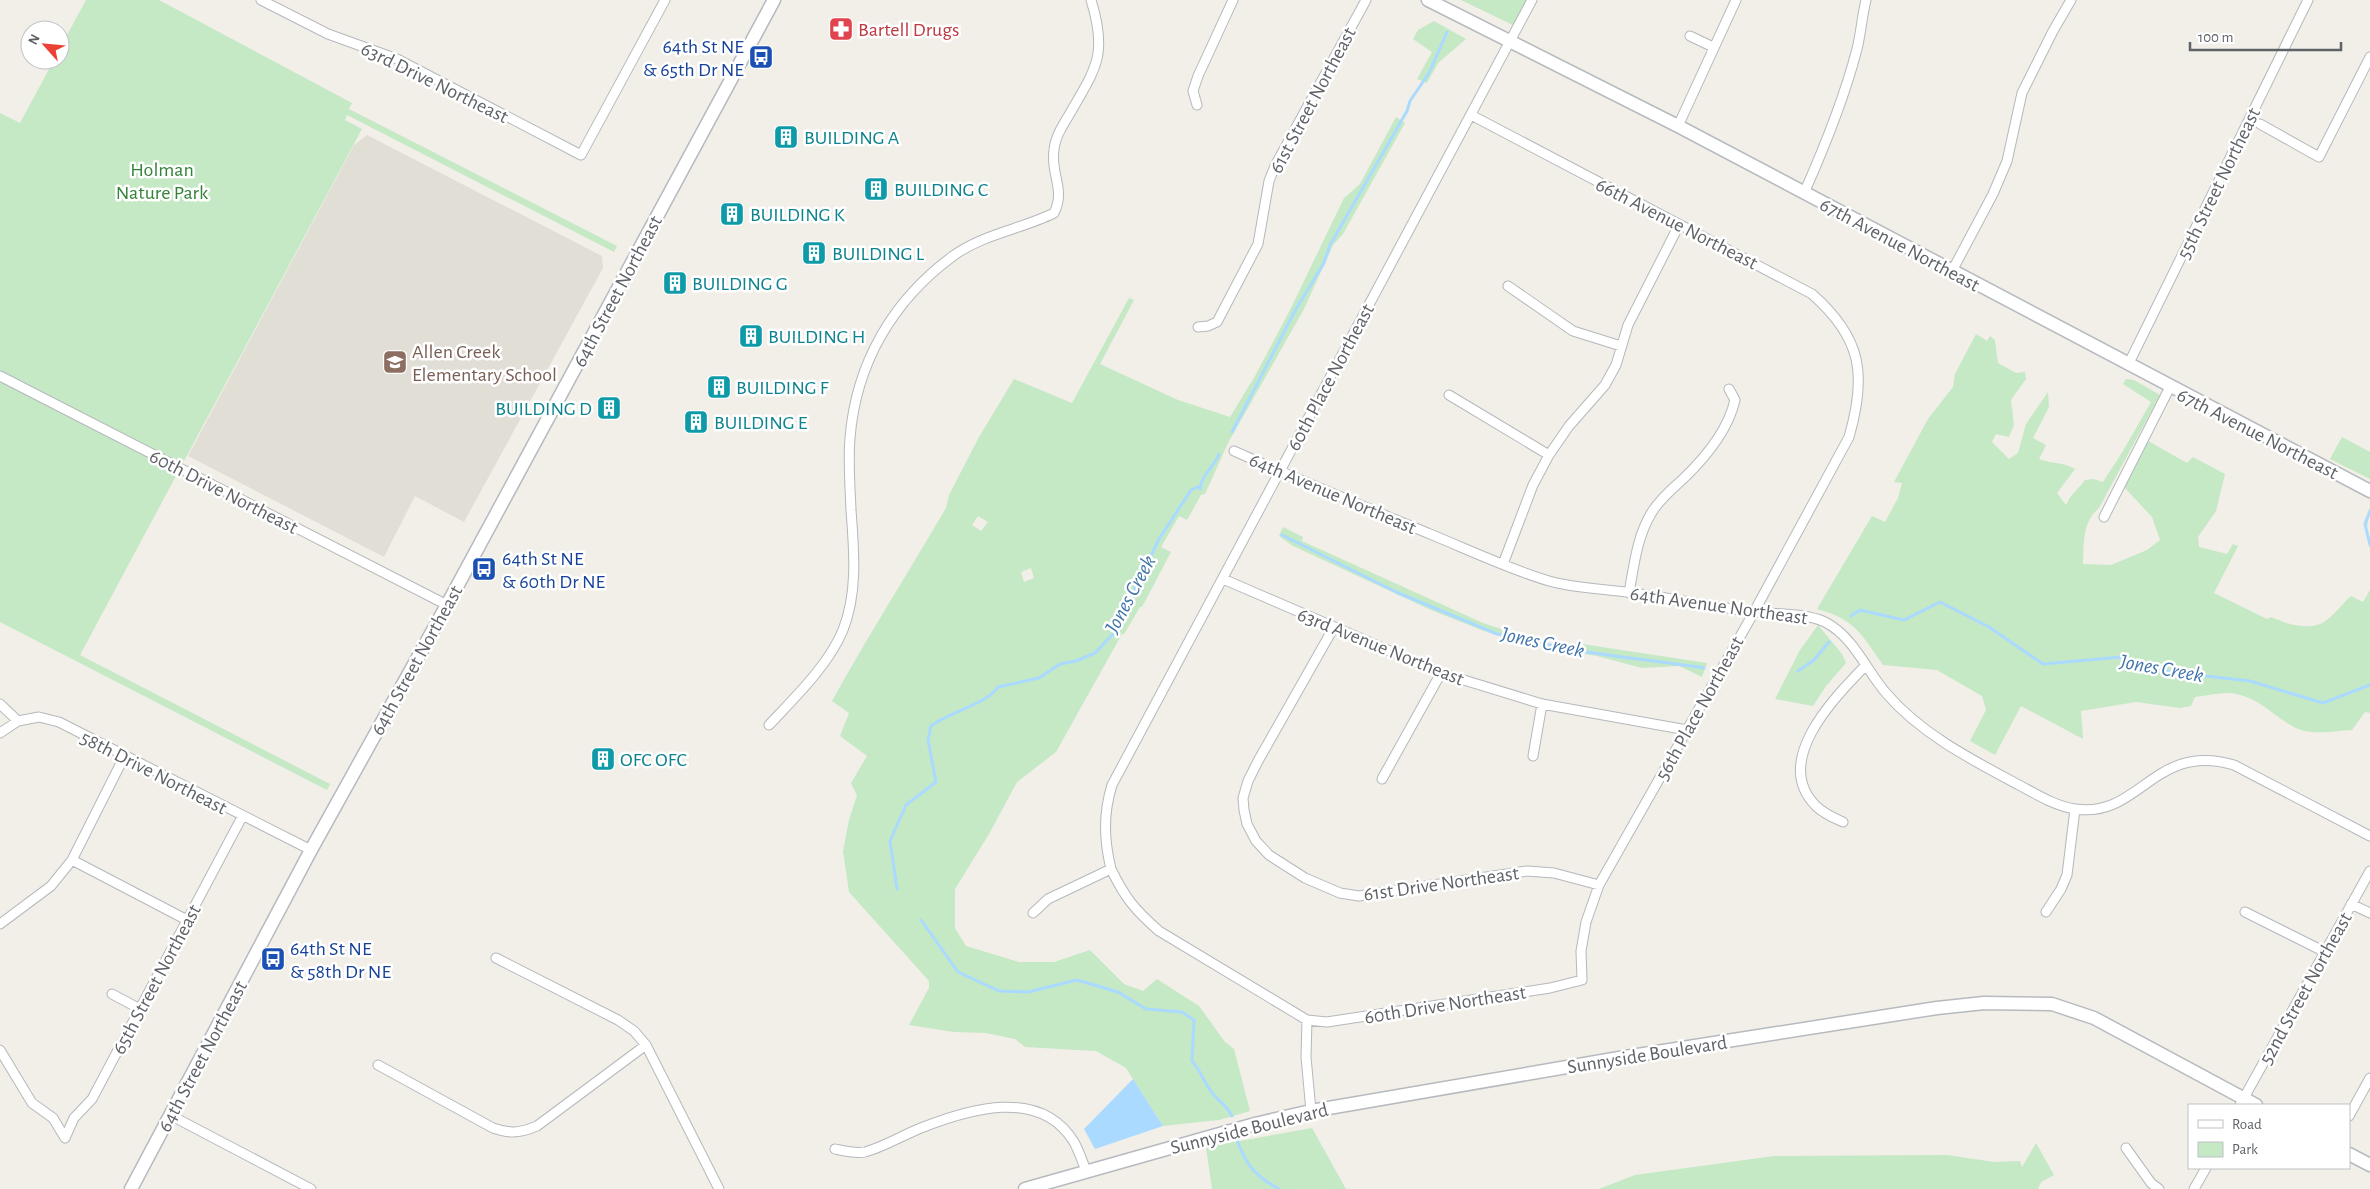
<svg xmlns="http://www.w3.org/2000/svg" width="2370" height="1189" font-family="'Alegreya Sans',sans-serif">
	<rect width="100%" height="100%" fill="#f1efe8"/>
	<path fill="#e1ded6" d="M367,135L602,256L603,268L464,522L415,496L384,557L188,456L354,145Z"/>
	<path fill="#c5e8c5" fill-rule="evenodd" d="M86,0H159L352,103L349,109L617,246L614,252L347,115L345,120L362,129L80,655L330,784L327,790L0,622V113L20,123L54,60H60V48Z
		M1461,0H1531L1521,29Z
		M1434,21L1466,39L1438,63L1427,83L1417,79L1432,52L1413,39L1418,30Z
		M1396,117L1405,123L1343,234L1333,245L1304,309L1228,443L1205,494L1201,495L1187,520L1179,516L1161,547L1171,552L1142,607H1140L1124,634H1122L1056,752L1017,782L989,834L955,889V928L966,946L1019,962H1054L1090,950L1124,984L1143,991L1157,979L1199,1006L1225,1042L1234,1049L1250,1111L1219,1120L1163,1126L1126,1068L1096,1051L1025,1047L1015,1039L986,1033L954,1032L909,1025L929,988V981L849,892L843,851L849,820L857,795L851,783L867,756L840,736L849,713L832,701C868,636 908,573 946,508L949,495L979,437L1014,379L1072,403L1129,298L1134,300L1100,364L1178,400L1230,417L1255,376L1290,310L1344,198L1360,184ZM978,516L988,522L981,531L972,525ZM1031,568L1034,578L1024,582L1021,572Z
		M1976,334L1987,341L1990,336L1995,340L1998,363L2016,373L2025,372L2026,379L2011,400L2014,425L2009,437L1996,434L1992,442L2009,459L2018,453L2026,424L2048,392L2049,407L2033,438L2046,445L2039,459C2052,464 2063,462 2075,469L2057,493L2066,505C2072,492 2077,491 2085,480L2093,479L2103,482L2123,451L2151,402L2123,384L2126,379L2134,380L2160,395L2099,508C2082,522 2084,544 2083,564L2111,565L2147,550L2160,540L2152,517L2124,487L2148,441L2187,463L2193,457L2225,474L2216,511L2198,537L2199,547L2227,554L2233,544L2238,546L2214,593L2267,619L2271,617C2287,624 2312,633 2328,619C2337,612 2343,603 2351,596L2363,602L2370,590V713L2365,712L2352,730C2334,731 2311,736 2294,727C2275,717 2260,699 2237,694C2225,691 2207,696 2195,697L2191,706L2180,708L2136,702L2081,711L2083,739L2021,706L1995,755L1970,741L1986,710L1982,696L1937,670L1883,665C1862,635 1855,619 1817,609L1872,516L1885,522L1898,498L1902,483L1894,482L1928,419L1953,387L1955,374Z
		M2342,437L2370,452V479L2330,459Z
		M2370,507L2367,528L2370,549L2364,523Z
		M1283,527L1303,537L1302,541L1483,623L1551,645L1579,647L1582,644L1707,663L1702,677L1679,666L1642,668L1597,656L1549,648L1513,636H1502L1484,631L1431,610L1293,546L1279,536Z
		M1818,625L1842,654L1846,663L1826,686L1813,706L1775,699L1800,650Z
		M1312,1128L1346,1189H1212L1206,1147Z
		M2036,1143L2054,1175L2041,1182L2038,1189H1599L1635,1175L1774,1156L1947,1155L1994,1162L2020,1161L2022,1167Z"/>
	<path fill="#aadaff" d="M1133,1079L1163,1126L1095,1149L1084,1129Z"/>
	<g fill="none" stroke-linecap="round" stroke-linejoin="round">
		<path stroke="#aadaff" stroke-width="3" d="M1232,432L1296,309L1324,263L1330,245L1407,111L1410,101L1429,73L1447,32
			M1200,489C1202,474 1214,467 1219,454
			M2370,511L2365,524L2370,545
			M1282,535L1396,592L1497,634C1522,636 1545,645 1569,649C1614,657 1659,661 1704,668
			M1851,616L1860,610L1904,620L1940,602L1989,627L2043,664L2121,657L2170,672L2250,681L2323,703L2370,685
			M1798,671L1814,660L1829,642
			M897,889L890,841L906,805L936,782L928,740L931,726C949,712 987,704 998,687L1039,678L1060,664L1076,661L1095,653L1113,634L1159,539L1191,490L1200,486
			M921,920L958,972L999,991L1028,992L1077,980L1118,992L1146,1009L1182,1012L1194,1020L1192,1061C1201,1071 1205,1085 1214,1095C1221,1103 1227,1106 1232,1116
			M1237,1140C1246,1165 1255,1176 1279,1189"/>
		<defs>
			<path id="street" d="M261,0L328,34L397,59L581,155L665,0
				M1690,36L1713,47
				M1197,105L1193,91L1198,76L1233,0
				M2260,124L2319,157L2370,57
				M1678,126L1736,0
				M1804,193C1825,146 1844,99 1857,49C1861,33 1862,16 1866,0
				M1952,271L1993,194L2007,161L2022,93L2053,31L2071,0
				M1508,286L1573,331L1621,346
				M1198,327L1208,326L1217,322L1258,244L1269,181L1275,166L1366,0
				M2128,365L2308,0
				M0,376L447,605
				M1449,395L1549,455
				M1234,451C1299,480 1365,507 1430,534C1469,550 1509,569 1549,581C1574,588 1602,589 1627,592C1669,598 1711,606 1754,612C1774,614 1807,613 1825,622C1854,637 1866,670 1886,693C1921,734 1972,760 2019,785C2036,794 2055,806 2075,809C2140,819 2154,741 2234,765L2370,836
				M2104,517L2170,387
				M1503,564L1533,485L1549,455L1569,426L1605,385L1616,365L1628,325L1679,225
				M1223,579L1441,673L1542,704L1687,730
				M1629,593C1634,565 1637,536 1652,512C1660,499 1672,489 1683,479C1706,457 1728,431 1735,400L1729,389
				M1334,627L1258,761L1248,781L1243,798L1244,810L1247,824L1256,841L1269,855L1305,878L1340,893L1359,896L1527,871L1554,873L1599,885
				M0,704L18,721L39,717L59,722L311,850
				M769,725C795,697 828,666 843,630C858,592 854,550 851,510C850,486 848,461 850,438C856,363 893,300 953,256C983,234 1022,229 1054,213C1066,190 1050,173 1054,150C1055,137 1063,125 1069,115C1096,68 1108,55 1091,0
				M0,733L18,721
				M1533,756L1542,704
				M1382,779L1441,673
				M1843,822C1834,818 1824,814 1816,806C1771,761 1835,697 1866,665
				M72,860L187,920
				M1111,869C1125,898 1135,910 1159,931L1307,1020L1327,1022L1550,988L1582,980L1581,951L1586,922L1599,885L1754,612L1849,437C1867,375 1862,338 1812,294L1471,115
				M2351,904L2370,913
				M2046,912L2061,889L2067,875L2075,809
				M2245,912L2325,952
				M1033,913L1048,899L1111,869C1104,840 1103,814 1112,785L1532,0
				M0,924L51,886L72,860L124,757
				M496,958L618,1020L634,1031L646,1045L719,1189
				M112,994L140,1009
				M1307,1020L1306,1057L1311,1111
				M0,1050L32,1103L53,1118L65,1138
				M378,1065L493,1128C510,1134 520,1133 537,1126L646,1045
				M2240,1105L2370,871
				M170,1115L311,1189
				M2349,1116L2370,1078
				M65,1138L74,1118L92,1099L242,817
				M2126,1148L2151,1183L2159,1189
				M835,1149C844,1151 856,1154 865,1152C884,1147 903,1135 921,1128C969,1109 1040,1087 1074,1142C1079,1151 1082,1161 1086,1170
				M2194,1189L2206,1168"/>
			<path id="secondary" d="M1428,0L1678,126L2370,491
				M2349,1154L2370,1165
				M131,1189L311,850L447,605L774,0
				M1025,1189L1255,1124L1311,1111L1625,1057L1937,1008L1984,1003L2052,1004L2094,1018L2256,1105"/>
		</defs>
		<use href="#street" stroke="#b5b8bc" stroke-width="11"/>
		<use href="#secondary" stroke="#b6babf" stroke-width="15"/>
		<use href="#street" stroke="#fff" stroke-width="9"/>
		<use href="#secondary" stroke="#fff" stroke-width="12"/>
	</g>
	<defs>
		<symbol id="pharmacy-square" viewBox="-11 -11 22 22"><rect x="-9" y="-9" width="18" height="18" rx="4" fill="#e0444e" stroke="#fff"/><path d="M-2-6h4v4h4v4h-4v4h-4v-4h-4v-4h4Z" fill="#fff"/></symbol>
		<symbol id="bus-square" viewBox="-11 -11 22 22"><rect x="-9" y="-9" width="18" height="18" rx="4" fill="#1a4fb4" stroke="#fff"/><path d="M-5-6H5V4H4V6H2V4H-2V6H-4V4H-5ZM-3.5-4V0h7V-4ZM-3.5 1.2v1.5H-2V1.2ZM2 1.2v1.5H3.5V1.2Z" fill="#fff"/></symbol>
		<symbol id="building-square" viewBox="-11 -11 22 22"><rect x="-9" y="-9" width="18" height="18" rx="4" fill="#0f9aa8" stroke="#fff"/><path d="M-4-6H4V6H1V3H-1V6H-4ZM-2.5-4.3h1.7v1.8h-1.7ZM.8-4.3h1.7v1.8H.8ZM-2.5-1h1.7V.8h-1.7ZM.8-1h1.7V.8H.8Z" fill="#fff"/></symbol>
		<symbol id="school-square" viewBox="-11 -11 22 22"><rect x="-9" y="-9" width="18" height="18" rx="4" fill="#8d6e63" stroke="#fff"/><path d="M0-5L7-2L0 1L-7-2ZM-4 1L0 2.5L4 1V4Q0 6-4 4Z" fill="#fff"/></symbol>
	</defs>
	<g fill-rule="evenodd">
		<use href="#pharmacy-square" x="827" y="15" width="28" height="28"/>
		<use href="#bus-square" x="747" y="43" width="28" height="28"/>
		<use href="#building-square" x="772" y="123" width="28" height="28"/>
		<use href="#building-square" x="862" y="175" width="28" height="28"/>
		<use href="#building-square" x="718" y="200" width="28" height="28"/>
		<use href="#building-square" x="800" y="239" width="28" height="28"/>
		<use href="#building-square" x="661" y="269" width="28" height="28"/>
		<use href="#building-square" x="737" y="322" width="28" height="28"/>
		<use href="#school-square" x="381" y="348" width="28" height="28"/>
		<use href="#building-square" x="705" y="373" width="28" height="28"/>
		<use href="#building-square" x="595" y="394" width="28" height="28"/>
		<use href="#building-square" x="682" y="408" width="28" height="28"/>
		<use href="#bus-square" x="470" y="555" width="28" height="28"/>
		<use href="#building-square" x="589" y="745" width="28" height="28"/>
		<use href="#bus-square" x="259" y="945" width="28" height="28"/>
	</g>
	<g text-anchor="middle" stroke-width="5" stroke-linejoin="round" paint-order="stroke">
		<g font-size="20" fill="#be3a42" stroke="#fff" text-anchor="start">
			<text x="858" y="36">Bartell Drugs</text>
		</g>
		<g font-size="20" fill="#164399" stroke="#fff" text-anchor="start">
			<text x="744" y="53" text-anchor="end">64th St NE<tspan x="744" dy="23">&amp; 65th Dr NE</tspan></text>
			<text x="502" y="565">64th St NE<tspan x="502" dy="23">&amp; 60th Dr NE</tspan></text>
			<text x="290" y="955">64th St NE<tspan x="290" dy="23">&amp; 58th Dr NE</tspan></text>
		</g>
		<g font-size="20" fill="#5f6368" stroke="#fff">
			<text transform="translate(435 82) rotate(26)" y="7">63rd Drive Northeast</text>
			<text transform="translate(1312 100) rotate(-62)" y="7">61st Street Northeast</text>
			<text transform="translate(2218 183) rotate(-64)" y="7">55th Street Northeast</text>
			<text transform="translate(1677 223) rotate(27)" y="7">66th Avenue Northeast</text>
			<text transform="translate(1900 244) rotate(28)" y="7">67th Avenue Northeast</text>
			<text transform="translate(617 291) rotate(-62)" y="7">64th Street Northeast</text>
			<text transform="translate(1330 377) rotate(-62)" y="7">60th Place Northeast</text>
			<text transform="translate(2258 433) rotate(27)" y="7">67th Avenue Northeast</text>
			<text transform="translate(224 491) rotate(27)" y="7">60th Drive Northeast</text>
			<text transform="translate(1333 493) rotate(23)" y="7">64th Avenue Northeast</text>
			<text transform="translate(1719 605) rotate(8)" y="7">64th Avenue Northeast</text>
			<text transform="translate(1381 646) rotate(22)" y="7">63rd Avenue Northeast</text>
			<text transform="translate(416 660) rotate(-61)" y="7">64th Street Northeast</text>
			<text transform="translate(1699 708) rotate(-61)" y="7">56th Place Northeast</text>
			<text transform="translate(154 772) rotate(27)" y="7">58th Drive Northeast</text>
			<text transform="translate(1441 883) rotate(-8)" y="7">61st Drive Northeast</text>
			<text transform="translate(156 979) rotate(-62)" y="7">65th Street Northeast</text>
			<text transform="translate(2305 988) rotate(-61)" y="7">52nd Street Northeast</text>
			<text transform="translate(1445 1004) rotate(-9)" y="7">60th Drive Northeast</text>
			<text transform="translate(1647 1054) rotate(-9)" y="7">Sunnyside Boulevard</text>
			<text transform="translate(202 1056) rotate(-62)" y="7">64th Street Northeast</text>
			<text transform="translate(1249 1128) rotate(-14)" y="7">Sunnyside Boulevard</text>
		</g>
		<g font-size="20" fill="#0d838f" stroke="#fff" text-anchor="start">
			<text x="804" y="144">BUILDING A</text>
			<text x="894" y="196">BUILDING C</text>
			<text x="750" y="221">BUILDING K</text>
			<text x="832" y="260">BUILDING L</text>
			<text x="692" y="290">BUILDING G</text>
			<text x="768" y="343">BUILDING H</text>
			<text x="736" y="394">BUILDING F</text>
			<text x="592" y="415" text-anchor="end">BUILDING D</text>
			<text x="714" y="429">BUILDING E</text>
			<text x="620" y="766">OFC OFC</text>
		</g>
		<g font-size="20" fill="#348238" stroke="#fff">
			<text x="162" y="176">Holman<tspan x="162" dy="23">Nature Park</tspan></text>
		</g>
		<g font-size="20" fill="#785e54" stroke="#fff" text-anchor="start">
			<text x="412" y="358">Allen Creek<tspan x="412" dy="23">Elementary School</tspan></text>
		</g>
		<g font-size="21" font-style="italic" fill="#4174aa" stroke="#fff">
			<text transform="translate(1130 594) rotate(-62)" y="7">Jones Creek</text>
			<text transform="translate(1543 642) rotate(12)" y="7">Jones Creek</text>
			<text transform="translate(2162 668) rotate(10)" y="7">Jones Creek</text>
		</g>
	</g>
	<rect x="2188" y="1104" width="162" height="65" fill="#ffffff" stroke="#bfc1c3"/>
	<rect x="2198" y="1120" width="25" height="8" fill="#ffffff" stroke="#bfc1c3"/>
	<text x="2232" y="1129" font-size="15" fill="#5f6368">Road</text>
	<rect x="2198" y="1142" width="25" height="15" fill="#c5e8c5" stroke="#bfc1c3"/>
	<text x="2232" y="1154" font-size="15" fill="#5f6368">Park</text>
	<g transform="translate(45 45) rotate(297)"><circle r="24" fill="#ffffff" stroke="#bfc1c3"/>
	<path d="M0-4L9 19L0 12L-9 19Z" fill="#ea4335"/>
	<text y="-8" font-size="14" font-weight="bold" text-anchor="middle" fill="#5f6368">N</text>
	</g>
	<path d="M2190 42v8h151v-8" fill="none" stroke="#5f6368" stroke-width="2.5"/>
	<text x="2198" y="42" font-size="15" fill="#5f6368" stroke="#ffffff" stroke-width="4" paint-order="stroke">100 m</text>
</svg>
